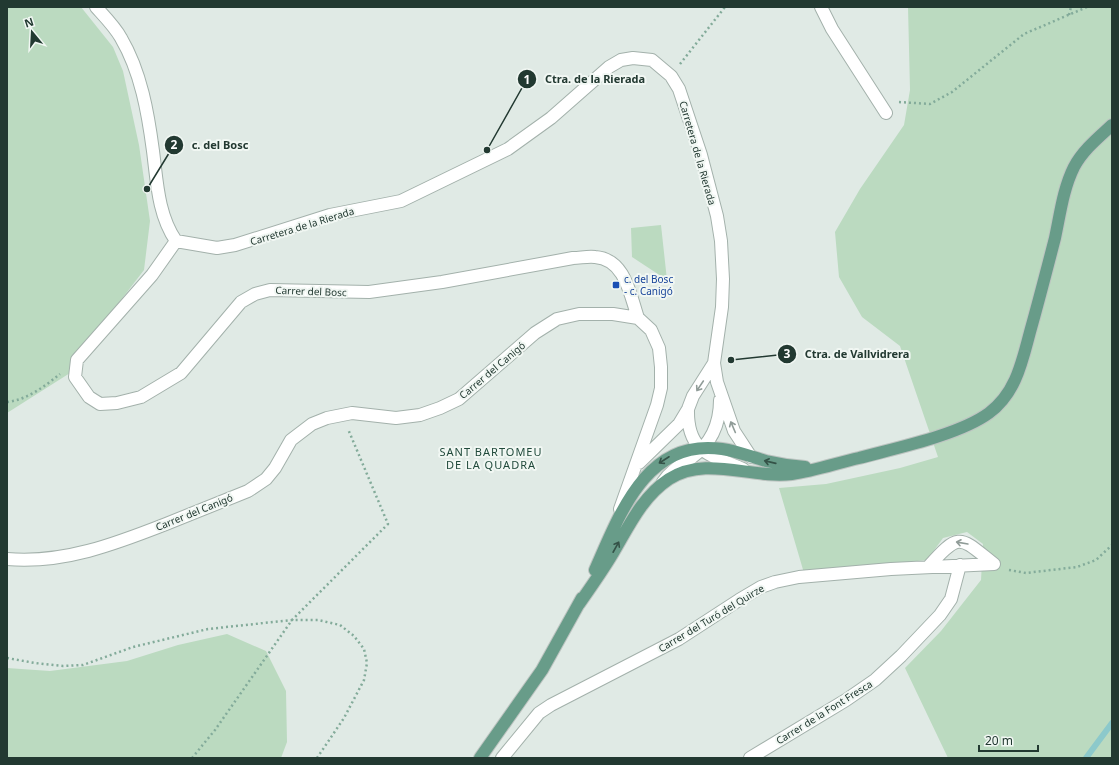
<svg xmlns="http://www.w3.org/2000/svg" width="1119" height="765" font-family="'Noto Sans',sans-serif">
	<rect width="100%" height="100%" fill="#e0eae5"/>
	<path fill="#bbdac0" d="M7,7H81L113,47L123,71L139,145L150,221L144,270L114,309L70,373L7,413Z
		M908,7H1112V758H948L905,668L941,631L981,580L983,544L967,532L943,538L927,560L804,573L779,488L826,484L900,468L938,457L900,346L862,317L839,277L835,232L860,189L904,125L910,90Z
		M661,225L667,280L632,257L631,228Z
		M227,634L266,651L286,691L287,742L281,758H7V668L50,671L127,661L178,645Z"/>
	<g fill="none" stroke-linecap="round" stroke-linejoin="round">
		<path stroke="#8cc9cb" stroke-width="6" d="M1086,758L1112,723"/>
		<defs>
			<path id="minor" d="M96,7C105,17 115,27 121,38C141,72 148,113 153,151C157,182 158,215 176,241L217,248L235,245L330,215L401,201L508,149L551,118L609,67L621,60L633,58L652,60L671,76L679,89L701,155L717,216L721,241L723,279L722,307L714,363L717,382L734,431L751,457
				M821,7L832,29L886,113
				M176,241L152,275L77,360L75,377L89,397L100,404L117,403L141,397L181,373L241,302L255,294L270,290L369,292L442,282L573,258C580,258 588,256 595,257C625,259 630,294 638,318
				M688,409C687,452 710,455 743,469
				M639,463L679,424L688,409L693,396L714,363
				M663,482C670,471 681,465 691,458C711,444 720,424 720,400
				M7,559C63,564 115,544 166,524C193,513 221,502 248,491L266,479L275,468L291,440L312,424L327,418L352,413L396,418L420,415L440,408L459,399L535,333L557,319L579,314H613L638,318L651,330L659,348L661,367V388L657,405L620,509
				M929,566C960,531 960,537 994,564
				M502,758L539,713L551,705L679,639L739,600L761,587L775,582L799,577L891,569L994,564
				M750,758L846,700L875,680L901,656L940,615L951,599L960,565"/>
			<path id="major" d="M595,570C620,514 646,438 722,449C737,451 752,457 766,461C779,464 792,466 805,467
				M579,604C591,587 603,570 613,553C629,526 642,497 669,479C706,455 751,479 792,474C814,471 837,463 859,458C896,448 959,435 989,413C1016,393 1022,362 1030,332C1039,300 1047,269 1055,238C1060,215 1063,189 1074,167C1083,150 1098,138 1112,125
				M480,758L542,670L582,598"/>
		</defs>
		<use href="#minor" stroke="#a3b1ab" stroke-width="14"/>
		<use href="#major" stroke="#bdc4c1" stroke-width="14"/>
		<path stroke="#83ab9a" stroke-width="2.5" stroke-dasharray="2 3" stroke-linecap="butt" d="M1069,15L1071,7
			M680,64L725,7
			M899,102L930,104L952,92L1024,34L1087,7
			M7,402C27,400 45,386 60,374
			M1009,570L1026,573L1077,567L1096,560L1112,545
			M7,658L35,663L63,666L83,665L133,647L208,629L292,620H318L340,625L354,636L364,649L367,663L364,680L344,718L317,758
			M192,758L215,730L292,620L388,524L348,429"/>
		<use href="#minor" stroke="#fff" stroke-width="12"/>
		<use href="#major" stroke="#689c89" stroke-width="12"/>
	</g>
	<defs><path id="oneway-shaft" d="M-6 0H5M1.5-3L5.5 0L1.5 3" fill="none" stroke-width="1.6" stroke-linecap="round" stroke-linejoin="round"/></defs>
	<g stroke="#909c98">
		<use href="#oneway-shaft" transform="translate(700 386) rotate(124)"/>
		<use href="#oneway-shaft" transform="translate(733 427) rotate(-113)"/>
		<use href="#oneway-shaft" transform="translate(962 543) rotate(-170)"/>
	</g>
	<g stroke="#345247">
		<use href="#oneway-shaft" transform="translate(664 460) rotate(147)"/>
		<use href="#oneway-shaft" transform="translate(770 462) rotate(-167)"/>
		<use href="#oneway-shaft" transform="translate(616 547) rotate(-61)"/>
	</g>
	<rect fill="#1a4fb4" stroke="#f1f7f3" stroke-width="1.5" x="612" y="281" width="8" height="8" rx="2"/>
	<g text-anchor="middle" stroke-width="4" stroke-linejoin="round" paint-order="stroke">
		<g font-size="10" fill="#223931" stroke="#f1f7f3">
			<text transform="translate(698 153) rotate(74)" y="4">Carretera de la Rierada</text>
			<text transform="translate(302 226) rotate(-17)" y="4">Carretera de la Rierada</text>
			<text transform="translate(311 291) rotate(2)" y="4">Carrer del Bosc</text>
			<text transform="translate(492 370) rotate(-40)" y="4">Carrer del Canigó</text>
			<text transform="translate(194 512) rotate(-22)" y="4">Carrer del Canigó</text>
			<text transform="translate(711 618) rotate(-31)" y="4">Carrer del Turó del Quirze</text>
			<text transform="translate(824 712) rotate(-32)" y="4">Carrer de la Font Fresca</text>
		</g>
		<g font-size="10" fill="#164399" stroke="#f1f7f3" text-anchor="start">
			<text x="624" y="283">c. del Bosc<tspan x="624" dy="12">- c. Canigó</tspan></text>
		</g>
		<g font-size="11" letter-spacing="1" fill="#204a3b" stroke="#f1f7f3">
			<text x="491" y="456">SANT BARTOMEU<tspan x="491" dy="13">DE LA QUADRA</tspan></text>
		</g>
	</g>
	<path fill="none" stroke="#223931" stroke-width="1.5" d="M487 150L527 79M147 189L174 145M731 360L787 354"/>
	<g fill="#223931" stroke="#f1f7f3" stroke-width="1.5">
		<circle cx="487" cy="150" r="4"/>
		<circle cx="147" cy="189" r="4"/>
		<circle cx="731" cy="360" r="4"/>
		<circle cx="527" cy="79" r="10"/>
		<circle cx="174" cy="145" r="10"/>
		<circle cx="787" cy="354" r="10"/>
	</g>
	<g font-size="12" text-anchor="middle" font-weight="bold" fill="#fff">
		<text x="527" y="84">1</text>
		<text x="174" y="149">2</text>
		<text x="787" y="358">3</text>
	</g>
	<g font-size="11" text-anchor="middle" font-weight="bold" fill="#223931" stroke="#f1f7f3" stroke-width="4" stroke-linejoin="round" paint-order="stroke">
		<text x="595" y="83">Ctra. de la Rierada</text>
		<text x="220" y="149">c. del Bosc</text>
		<text x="857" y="358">Ctra. de Vallvidrera</text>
	</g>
	<rect width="1119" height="765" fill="none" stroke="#223931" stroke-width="16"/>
	<g transform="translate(32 32) rotate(342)" stroke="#f1f7f3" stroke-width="3" paint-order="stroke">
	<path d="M0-3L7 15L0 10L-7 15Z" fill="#223931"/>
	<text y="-6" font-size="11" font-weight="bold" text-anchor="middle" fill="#223931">N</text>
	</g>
	<path d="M979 745v6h59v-6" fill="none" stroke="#223931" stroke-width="2"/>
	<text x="985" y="745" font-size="12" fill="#223931" stroke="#f1f7f3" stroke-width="3" paint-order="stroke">20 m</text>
</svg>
